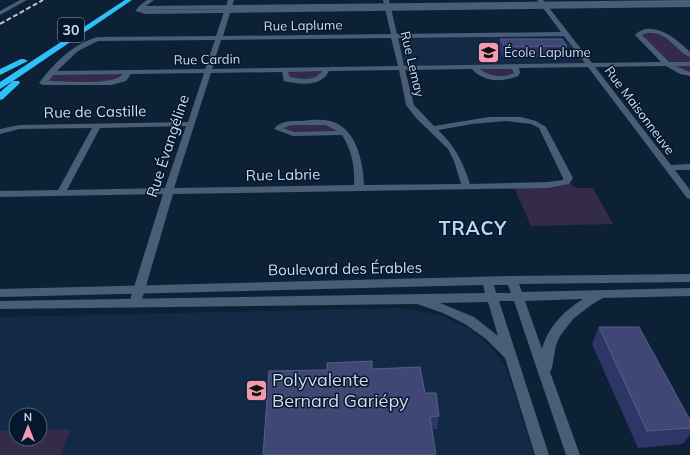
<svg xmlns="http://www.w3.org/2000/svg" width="690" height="455" font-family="Mulish,sans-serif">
	<rect width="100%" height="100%" fill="#0d2136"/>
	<path fill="#122a45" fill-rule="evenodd" d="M566,35L589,66L403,68L395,37Z
		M403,308L440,315L468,328L490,346L505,365L534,455H0V317ZM16,415H40V439H16Z"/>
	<path fill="#342a4a" d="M653,33H663L690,56V74L668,65L642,35Z
		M475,68H514L515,75L491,77Z
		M286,71H326L312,80L288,78Z
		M128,72L119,81L46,84L52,73Z
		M287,124H329L341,132L288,133L281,127Z
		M567,182L577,188H593L613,224L531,226L513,185Z
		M70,429L61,455H0V431L16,430V439H40V430Z"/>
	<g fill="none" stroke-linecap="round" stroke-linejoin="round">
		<path fill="#485d76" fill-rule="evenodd" d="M20,0H27L0,15V11Z
			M147,0H154L142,9H138V7Z
			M228,0H234L223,36L391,34L383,0H389L397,34L561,32L537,0H543L592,63L661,62L635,35C652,18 678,40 690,52V57C673,50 666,26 642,35L669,62H690V66H675L690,72V76L680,74L666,66L595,67L671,165L690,164V170H675L690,190V199L687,198L588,67L519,68L520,73L518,76C503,82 484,83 472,69L405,70L414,105L434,126L489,117H521L536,121L546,127L573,178L569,184L548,188L173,194L141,303L139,306L135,307L131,306L129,303L163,194L0,197V191L58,190L92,128L19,129L0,134V129L19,125L188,122L204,73L131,74L126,81L111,85H43L39,83C54,63 74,43 98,37L216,36ZM564,36L585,63L404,66L398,38ZM391,38L398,66L212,69L221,40ZM215,40L205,69L57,71L78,51L98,41ZM480,69H512L514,73C503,78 489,77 480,69ZM399,70L406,105L416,118L448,149L454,161L461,184L364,185C363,162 357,128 330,121C321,119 312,120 302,121C292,121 281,120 274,129L293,136L342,135C352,151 355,167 354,185L174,188L211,73L282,72L284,81C299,84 321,88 329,71ZM322,71C315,82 301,79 290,77L288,72ZM123,74C113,86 65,81 49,81L53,75ZM506,121L531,124L539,128L563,178V180L548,182L470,184C463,162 455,146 438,130L472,124ZM292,125H326L337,131L294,132L283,128ZM186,126L165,188L67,190L100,128Z"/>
		<path fill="#485d76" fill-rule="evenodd" d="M690,0V7L146,14L135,11L140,6ZM485,6L146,10H142Z
			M690,274V282L519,284L522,292L690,288V296L603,298L591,305L573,319L560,336L556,345L552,368L550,372L580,455H566L514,301H499L549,455H535L505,358L486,339L465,324L443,313L417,304L0,309V301L485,293L483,285L0,297V289L512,276ZM494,285H508L511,293H496ZM583,299C564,311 548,327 542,349L525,301ZM488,302L498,336L474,317L440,303Z"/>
		<path fill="#2fc0f7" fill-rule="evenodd" d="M125,0H132L13,81H19L20,83L3,99L0,100V92L13,81L0,89V82Z
			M21,59H24L28,61L0,75V69Z"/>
		<path stroke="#bac7d6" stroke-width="2" stroke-dasharray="5 2.5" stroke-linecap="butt" d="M0,24L43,0"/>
	</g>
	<path fill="#2e3567" d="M500,39L567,46L565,57H503L499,49Z
		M599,327L690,428V434L683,444L638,448L592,344Z
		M372,369L425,393L439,416L437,429H432L327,370Z"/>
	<path fill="#404775" stroke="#565e88" d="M500,39H562L567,46L505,47Z
		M599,327H639L690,420V428L647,431Z
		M372,361V369L420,367L425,393H436L439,416L430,417L436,455H263L269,371L327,370V363Z"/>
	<defs>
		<symbol id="school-square" viewBox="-11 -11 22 22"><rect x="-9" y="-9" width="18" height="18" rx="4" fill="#f29aaf" stroke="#04172c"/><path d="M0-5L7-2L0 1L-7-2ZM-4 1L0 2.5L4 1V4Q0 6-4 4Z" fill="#111"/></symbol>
	</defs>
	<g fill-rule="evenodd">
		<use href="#school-square" x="476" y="40" width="25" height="25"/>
		<use href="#school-square" x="244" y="378" width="25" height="25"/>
	</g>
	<g text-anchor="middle" stroke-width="3" stroke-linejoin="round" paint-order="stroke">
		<g font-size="13" fill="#d0dceb" stroke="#04172c">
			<text transform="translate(303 25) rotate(-1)" y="5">Rue Laplume</text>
			<text transform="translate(207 59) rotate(-1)" y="5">Rue Cardin</text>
			<text transform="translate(413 64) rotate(77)" y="5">Rue Lemay</text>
			<text transform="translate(640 110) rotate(53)" y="5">Rue Maisonneuve</text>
		</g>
		<g font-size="13" fill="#d0dceb" stroke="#04172c" text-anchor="start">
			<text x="504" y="57">École Laplume</text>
		</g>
		<rect fill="#04172c" stroke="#93a1b2" stroke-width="1" x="58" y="18" width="26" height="24" rx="3"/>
		<g font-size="14" font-weight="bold" fill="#d0dceb">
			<text x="71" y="35">30</text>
		</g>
		<g font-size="15" fill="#d0dceb" stroke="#04172c">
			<text transform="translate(95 112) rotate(-1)" y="5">Rue de Castille</text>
			<text transform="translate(168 146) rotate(-72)" y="5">Rue Évangéline</text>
			<text transform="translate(283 175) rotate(-1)" y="5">Rue Labrie</text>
			<text transform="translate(345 269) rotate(-1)" y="5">Boulevard des Érables</text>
		</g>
		<g font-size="18" fill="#d0dceb" stroke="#04172c" text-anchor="start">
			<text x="272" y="386">Polyvalente<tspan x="272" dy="21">Bernard Gariépy</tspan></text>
		</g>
		<g font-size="19" font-weight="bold" letter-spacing="1" fill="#bbd4f1" stroke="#04172c">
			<text x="473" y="235">TRACY</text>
		</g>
	</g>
	<g transform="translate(28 427)"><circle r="19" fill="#04172c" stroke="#566678"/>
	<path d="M0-3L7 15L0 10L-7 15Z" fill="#f29aaf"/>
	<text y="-6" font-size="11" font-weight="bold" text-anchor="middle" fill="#d0dceb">N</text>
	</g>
</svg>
